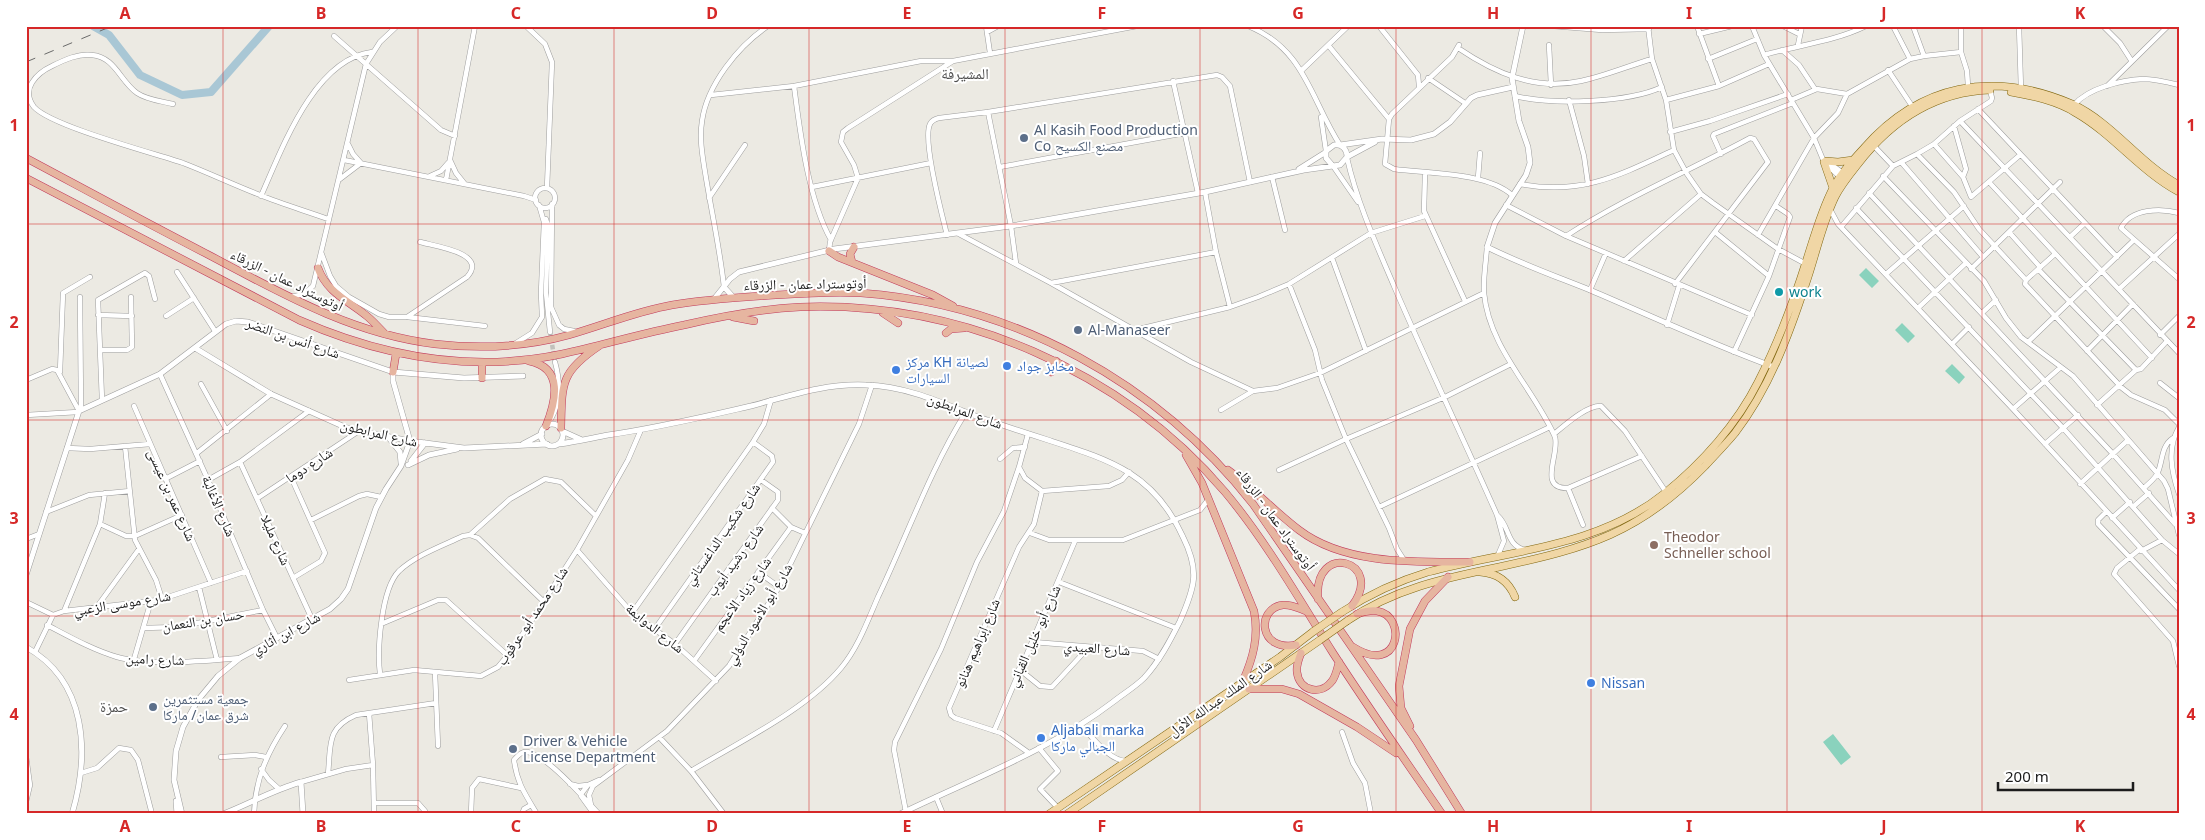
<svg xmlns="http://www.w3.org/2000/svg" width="2205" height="840" font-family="'Noto Sans','Noto Naskh Arabic',sans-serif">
	<rect width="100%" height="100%" fill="#eceae3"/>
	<path fill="#8ad2bd" d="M1866,268L1879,281L1872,288L1859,275Z
		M1902,323L1915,336L1908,343L1895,330Z
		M1952,364L1965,377L1959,384L1945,371Z
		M1833,734L1851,757L1841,765L1823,742Z"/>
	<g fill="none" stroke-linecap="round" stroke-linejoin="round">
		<path stroke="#a9c7d5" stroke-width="8" d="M93,26L109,35L140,75L182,95L211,92L269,26"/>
		<path stroke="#c2c1bb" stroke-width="4.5" stroke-dasharray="4.5 2" stroke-linecap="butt" d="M550,332L555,362"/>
		<defs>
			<path id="minor" d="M526,26L545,44L552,62L547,188
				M986,26L990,53
				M1248,26C1305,49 1310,98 1340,145
				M1379,26L1418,75L1419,86
				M1552,26L1602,30L1649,29
				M1648,26L1652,59L1666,100L1674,150L1687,174L1701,194L1713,203L1778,249L1806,264
				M1697,26L1719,86
				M1752,26L1764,55L1814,138L1824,162L1840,177
				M1783,26L1799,34
				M1893,26L1910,59
				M1913,26L1924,56
				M1961,26V52L1967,71L1968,86
				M2019,26L2021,89
				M2103,26L2120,43L2131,60
				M987,32L998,26
				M1699,34L1732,26
				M334,36L441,130L455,136
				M1328,45L1389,119
				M1459,45L1452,57L1392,114L1389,119L1385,164L1394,169C1429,174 1486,172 1512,195
				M1549,45L1551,85
				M1798,45L1802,26
				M1458,48C1495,73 1535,91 1581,81C1605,76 1628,66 1652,59
				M1782,50L1799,65L1815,89
				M1764,55C1798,45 1833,42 1866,26
				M1708,59L1757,39
				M1888,70L1912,106
				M1301,71L1348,26
				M1428,78L1465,103
				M1173,81L1198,193
				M794,86C800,132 808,199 831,240
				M2107,86L2168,26
				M1990,90L1992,98L1991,101L1960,121L2179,353
				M711,95L794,86L921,61H953
				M1515,96C1552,105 1628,103 1662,87
				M1569,100L1584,156L1588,184
				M1666,100L1719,86L1769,64
				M1791,100L1817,89L1847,94
				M173,104C161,101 147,100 137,93C120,81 115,57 92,55C79,53 64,60 52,66C37,73 20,89 34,107C51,126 153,153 183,163C209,173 234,185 260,195C282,204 306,211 328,219
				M2074,105C2088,88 2122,80 2143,79C2155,79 2167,82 2179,85
				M1978,109L2117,257
				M988,112L1011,226L1016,263
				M1321,117L1326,151
				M1954,126L1966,169L1963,177
				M1670,132L1710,121L1788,94
				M1934,144L1963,177L1971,197L2020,155
				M1721,154L1713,136L1714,134L1793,103
				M1917,154L1934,144L1960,121
				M1347,158C1357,202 1376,244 1394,286C1427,363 1463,438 1497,515L1504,541L1498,555
				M344,160L524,196L536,200
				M450,160L456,173L464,183
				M1828,162L1844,174
				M1901,162L1983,257
				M1333,166L1358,202
				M1893,166L1917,154L1954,192L1979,229L2026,280
				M1000,167L1185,133
				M1425,173L1424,211L1465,301
				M430,176L441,171L448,163
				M1883,176L1984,281L2006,318L2021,337L2073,376L2164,481L2168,489L2179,535
				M1272,177L1285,230
				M1478,178L1480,153
				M340,179L361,163L353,154L348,144
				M446,180L475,26
				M1989,182L2152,358
				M1520,184C1581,196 1620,175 1674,150
				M812,187L931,163
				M535 198a10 10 0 1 1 20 0a10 10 0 1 1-20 0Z
				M1205,192L1216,252L1230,307
				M1869,193L2113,454L2175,524
				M261,196C282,149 314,59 372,52
				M709,198L745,145
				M552,204L551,307L559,325L564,329L574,331
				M1506,205L1566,236L1752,315
				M1856,208L2063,428L2162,540L2179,554
				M1830,209L1838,224L2013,409L2179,590
				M2179,213C2161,208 2131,208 2121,228L2179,279
				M546,219L548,226L546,293L550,332
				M1841,227L1893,166L1873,145
				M1715,232L1769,276
				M2009,232L2040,267
				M959,234L1051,283L1191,362L1253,391L1277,388L1320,373L1484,293
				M947,235C942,215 922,140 930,124C932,120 935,119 939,118L988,112L1217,75L1222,77L1230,86L1250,182
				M1758,235L1814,138L1838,113L1847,94L1910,59L1924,56L1961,52
				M1566,236C1624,198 1689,171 1750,138L1754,139L1768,162L1675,284
				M2070,237L2085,223
				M1487,247C1486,262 1483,279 1484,293C1489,348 1534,389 1555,437C1560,454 1537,489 1568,488L1642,456
				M829,251L830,242L858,178L854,165L841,142L843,132L848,128L953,61L1137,26
				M321,252L330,276L336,286L349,297L379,314L389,317H407L485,326
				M2055,254L2026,280L2025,284L2122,388L2131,395L2165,410L2179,424
				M1332,258L1366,351
				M1624,261L1701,194
				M1971,269L2060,182
				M2038,269L2136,370L2097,405
				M177,272L215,331
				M1886,274L1964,206
				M1051,283L1216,252
				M1289,284L1315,350L1322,380L1346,439L1389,528L1397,549L1404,560
				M724,287C720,250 712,214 706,178C703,159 699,140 702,121C707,85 738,46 768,26
				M2119,289L2179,234
				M1590,290L1606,253
				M80,297L81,408
				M291,297L304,294L313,286L366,64L380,42L397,26
				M1918,308L1965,264
				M1983,312L1996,300
				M98,315L132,316
				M166,316L194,298
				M407,317L467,277C489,253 434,246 420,242
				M1667,325L1679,286
				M1135,330L1230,307L1258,297L1289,284L1371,233L1425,216
				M2160,335L2179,316
				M2028,342L2133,241
				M516,343L532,333L542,317L541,293L544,222L539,205
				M1952,344L1969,327
				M100,350H127L132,347L131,297
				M2087,351L2133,304
				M1734,352L1769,276L1790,217L1788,214L1776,206
				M2136,370L2141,369L2167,341
				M60,372L63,293L90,277
				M160,374L208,480L263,610L277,638
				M26,380L52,369L57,370L79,411
				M2160,383L2179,398
				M201,384L227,431
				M102,400L98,300L145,273L149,276L155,299
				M134,406L211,583
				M2013,409L2061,367
				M1221,410L1253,391
				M26,415L78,412
				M551,419C561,401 560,380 555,362
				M2179,427C2167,448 2171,471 2179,494
				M1554,434C1565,425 1587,405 1601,406L1625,431L1666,492
				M2045,444L2078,415
				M125,446L135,540L156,580L162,599
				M67,448L90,449L150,444
				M197,453L271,394
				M1000,459L1013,448L1025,447
				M240,462L312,619
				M1019,467L1025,478L1042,491L1109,486L1122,480L1129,472
				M1279,470L1346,439L1445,397L1511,364
				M291,477L325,553L321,561L293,578
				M165,479L200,461
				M208,480L240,462L309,411
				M2080,484L2128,440
				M1568,488L1583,525
				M2144,488C2149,483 2156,478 2158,472C2163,460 2161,446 2173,438
				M258,498L359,431
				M2134,506L2149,493
				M1379,507L1550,427
				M772,508L791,527L805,533
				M46,512L89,495L130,491
				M2106,512L2098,520V524L2179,609
				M1498,516C1510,527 1506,545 1525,550
				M2112,518L2130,502
				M311,520L359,496L367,494L381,497
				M100,524L126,536H135L182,515
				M1030,533L1049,540H1123L1200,510L1208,500
				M470,535L510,499L545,479L561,482L596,516
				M26,539L39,534
				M2140,549L2117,568L2114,574L2173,641L2179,666
				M577,550L632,613L675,644L716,681
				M2141,551L2162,540
				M758,572L779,587
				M1059,582L1176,628
				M199,587L217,660
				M26,602L53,615L64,611L151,601L162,599L247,571
				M96,608L139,549
				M64,611L100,524L105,493
				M632,613L753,442L764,424L771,400
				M381,624L438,600H446L508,656
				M47,625C70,637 93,650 117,657C150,666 205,661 240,658
				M144,628L178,627L263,610
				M654,630L773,462L772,456L753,442
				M1033,642L1143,651L1159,659
				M675,644L778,500V492L761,480
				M35,652L53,615
				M134,659L151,601
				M694,661L791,527
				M1019,669L1040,686L1052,687L1088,648
				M435,672L438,746
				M380,674C377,650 381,589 399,571C416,555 442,546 463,536L470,535L478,538L543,601
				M349,680L414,670L481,676L498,667L513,649L577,550L628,460L640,432
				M369,713L373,765L374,814
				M1081,726C1094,738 1108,760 1126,761
				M994,731L1075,541
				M1342,732L1353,763L1365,783L1371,814
				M660,738L691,771L724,814
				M1039,748L1058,771L1040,789L1058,808
				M1029,753L1001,733L955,718L951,715L949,708L1019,547L1034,524L1042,491
				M26,756L30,785L26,802
				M221,757L255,755L266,757
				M261,769L269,780L279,789
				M691,771C739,742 806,710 841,668C858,648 868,620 878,597C907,536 930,470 966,412
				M81,773L97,768L119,748L131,750L138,760L152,814
				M328,774C331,745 326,728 356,715L436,703
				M301,782L346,769L373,765
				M570,784L578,786L587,785
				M581,794L588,785L599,780
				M581,796L594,814
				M936,797L943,814
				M374,803H418L425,811V814
				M591,805L589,795L593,786L667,731L729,666L779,587L859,424L872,385
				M906,812L894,750L895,742L941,649L977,562L1004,511L1019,467L1028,434
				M254,814C255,780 267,753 285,726
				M471,814L472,788L479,779L521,788
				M522,814L524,809L531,805
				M537,814C525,794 517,783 514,760C519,754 523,750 531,753C551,760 584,798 599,814"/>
			<path id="tertiary" d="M1523,26L1512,78L1519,121L1528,147L1530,163L1526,175L1495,223L1487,247C1521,264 1555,276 1590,290C1651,316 1711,344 1774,367
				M1340,145L1382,139L1411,140L1434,134L1450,122L1471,98L1477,95L1513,87
				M1347,157L1375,142
				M1299,169L1326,152
				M724,287L734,298
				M714,299L730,279L739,272L834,249L1011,226L1205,192L1304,170L1340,165L1347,157C1347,149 1342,144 1334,145L1326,151V158L1332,165
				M195,348L271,394L347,428L410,441L464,448L547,444
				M541 435a11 11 0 1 1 22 0a11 11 0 1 1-22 0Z
				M562,431L582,440
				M389,438L400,452L401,463
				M523,444L542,434
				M559,444C575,442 592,438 608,435C657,428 703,417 751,406C789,396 826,383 866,385C904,386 938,401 973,415C998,424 1023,432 1048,440C1110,460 1154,473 1183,537C1200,571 1195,587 1180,621C1170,641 1159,662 1144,678C1135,687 1123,694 1113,702C1049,751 972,779 900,814
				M411,461L425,443
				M408,465L429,455L457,449
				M26,575L79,411L160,374L226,324L236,321L248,322L393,372L464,378L523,376
				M26,647C87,681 90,753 72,814
				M176,801L177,814
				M182,814L174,780L176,751L183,727L198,700L218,676L240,658L330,609L341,599L348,589L376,508L386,489L401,466L410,441L393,381V372
				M223,814C249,804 273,790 301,782L303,814"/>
			<path id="primary" d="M2011,92C2033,96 2057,101 2076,113C2114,135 2140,171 2179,192
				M1826,161L1838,162L1853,160
				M1824,162L1833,188
				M1480,572C1497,573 1509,582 1515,597
				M1342,612C1368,595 1398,581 1428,572C1509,550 1597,548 1665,493C1702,463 1737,424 1758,382C1778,343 1793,303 1806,262C1814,237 1821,211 1833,188C1841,173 1852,161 1864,148C1920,84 1993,70 2072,104C2113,123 2139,163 2179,185
				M1347,621C1393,589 1445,578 1499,567C1587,548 1640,533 1705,466C1715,455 1726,444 1735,433C1769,389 1789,335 1806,283C1816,254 1822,224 1835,197C1841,185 1850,174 1858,164C1892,120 1934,92 1990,90
				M1049,814L1280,657L1314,631
				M1067,814L1320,640"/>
			<path id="trunk" d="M26,158C86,190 145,222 205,253C279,292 351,334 435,344C480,349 526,347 569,335C604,325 637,311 672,305C701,300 730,298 760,296C793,294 827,291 861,293C1015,304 1158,383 1253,504L1416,740L1462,814
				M26,178L299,320C383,357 471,373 562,354C603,345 643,333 684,325C722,316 761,309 800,307C960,301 1121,370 1225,492C1266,541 1299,599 1333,653C1368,707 1405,760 1442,814
				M829,251L838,257L933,295L953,306
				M852,262L850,254L854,247
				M318,268C327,293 349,301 368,317C374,322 380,329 385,334
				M883,313L898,323
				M733,317L754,321
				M946,333L951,329L964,328
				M529,361C564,368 556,401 546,426
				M482,362V378
				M393,372L396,354
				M1051,372L1056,361
				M561,428C562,384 560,372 599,346
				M1186,455L1202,483L1254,611C1259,637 1253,658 1243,681
				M1228,470C1253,488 1274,511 1299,530C1345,565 1415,562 1470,562
				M1318,599C1313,540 1386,561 1352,606
				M1296,645C1258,652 1256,608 1283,605C1291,604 1298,608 1306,611
				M1353,647C1400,677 1408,616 1377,611C1370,610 1363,612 1357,614
				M1301,653C1299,659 1296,665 1297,672C1299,691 1321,696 1332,681C1336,676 1337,669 1339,662
				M1249,689H1282L1299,694L1357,727L1396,753
				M1410,726L1401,708L1399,686L1410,629L1425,601L1448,577"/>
		</defs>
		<use href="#minor" stroke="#9d9d9d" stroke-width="5.5"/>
		<use href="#tertiary" stroke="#9d9d9d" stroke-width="6"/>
		<use href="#primary" stroke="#826812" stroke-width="8"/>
		<use href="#trunk" stroke="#c1395b" stroke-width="8"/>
		<use href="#minor" stroke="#fff" stroke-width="4.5"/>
		<use href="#tertiary" stroke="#fff" stroke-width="5"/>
		<use href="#primary" stroke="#f0d6a5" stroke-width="7"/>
		<use href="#trunk" stroke="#e6b5a0" stroke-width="7"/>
		<path stroke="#6a6a6a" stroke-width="1" stroke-dasharray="10 10" stroke-linecap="butt" d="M26,62L112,26"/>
		<defs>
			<path id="primary-bridge" d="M1314,631L1342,612
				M1320,640L1347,621"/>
		</defs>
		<use href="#primary-bridge" stroke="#826812" stroke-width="8" stroke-linecap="butt"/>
		<use href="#primary-bridge" stroke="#f0d6a5" stroke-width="7"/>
	</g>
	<path fill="none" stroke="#d62828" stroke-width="1" stroke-opacity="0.55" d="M223,26V814M418,26V814M614,26V814M809,26V814M1005,26V814M1200,26V814M1396,26V814M1591,26V814M1787,26V814M1982,26V814M26,224H2179M26,420H2179M26,616H2179"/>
	<g fill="#5c6f8a" stroke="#fff" stroke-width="2">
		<circle cx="1024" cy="138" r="5"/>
		<circle cx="1078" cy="330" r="5"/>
		<circle cx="153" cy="707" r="5"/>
		<circle cx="513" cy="749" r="5"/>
	</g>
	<circle fill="#0f9aa8" stroke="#fff" stroke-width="2" cx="1779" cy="292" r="5"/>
	<g fill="#3f7fe0" stroke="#fff" stroke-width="2">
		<circle cx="1007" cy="366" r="5"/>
		<circle cx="896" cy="370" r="5"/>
		<circle cx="1591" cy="683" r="5"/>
		<circle cx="1041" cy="738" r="5"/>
	</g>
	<circle fill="#8d6e63" stroke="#fff" stroke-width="2" cx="1654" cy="545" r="5"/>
	<g text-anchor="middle" stroke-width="4" stroke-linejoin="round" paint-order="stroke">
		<g font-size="14" fill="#4e5e75" stroke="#fff" text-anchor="start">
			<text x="1034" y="135">Al Kasih Food Production<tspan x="1034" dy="16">Co مصنع الكسيح</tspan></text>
			<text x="1088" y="335">Al-Manaseer</text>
			<text x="163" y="704">جمعية مستثمرين<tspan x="163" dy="16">شرق عمان/ ماركا</tspan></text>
			<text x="523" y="746">Driver &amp; Vehicle<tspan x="523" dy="16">License Department</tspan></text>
		</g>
		<g font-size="14" fill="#1c1c1c" stroke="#fff">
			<text transform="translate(287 280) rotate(26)" y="5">أوتوستراد عمان - الزرقاء</text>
			<text transform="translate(805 284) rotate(-1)" y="5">أوتوستراد عمان - الزرقاء</text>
			<text transform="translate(293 338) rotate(19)" y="5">شارع أنس بن النضر</text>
			<text transform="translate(965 411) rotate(20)" y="5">شارع المرابطون</text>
			<text transform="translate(379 433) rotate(13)" y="5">شارع المرابطون</text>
			<text transform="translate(309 465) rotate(-33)" y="5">شارع دوما</text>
			<text transform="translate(172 495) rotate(66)" y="5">شارع عمر بن عيسى</text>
			<text transform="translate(219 506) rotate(67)" y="5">شارع الأغالبة</text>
			<text transform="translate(1276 519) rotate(54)" y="5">أوتوستراد عمان - الزرقاء</text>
			<text transform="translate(722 534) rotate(-55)" y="5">شارع شكيب الداغستاني</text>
			<text transform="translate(276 540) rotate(66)" y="5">شارع مليلا</text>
			<text transform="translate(735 560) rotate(-54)" y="5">شارع رشيد أيوب</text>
			<text transform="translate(742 594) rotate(-54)" y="5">شارع زياد الأعجم</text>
			<text transform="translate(122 603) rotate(-9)" y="5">شارع موسى الزعبي</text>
			<text transform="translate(759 614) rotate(-59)" y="5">شارع أبو الأسود الدؤلي</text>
			<text transform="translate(532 616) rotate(-56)" y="5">شارع محمد أبو عرقوب</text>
			<text transform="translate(203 620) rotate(-9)" y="5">حسان بن النعمان</text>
			<text transform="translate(655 628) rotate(39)" y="5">شارع الدوايمة</text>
			<text transform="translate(286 633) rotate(-28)" y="5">شارع ابن أثاري</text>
			<text transform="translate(1034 636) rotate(-66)" y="5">شارع أبو خليل القباني</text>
			<text transform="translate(977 643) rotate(-67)" y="5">شارع إبراهيم هنانو</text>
			<text transform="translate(1097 648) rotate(4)" y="5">شارع العبيدي</text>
			<text transform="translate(155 659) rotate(2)" y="5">شارع رامين</text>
			<text transform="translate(1220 698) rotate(-35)" y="5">شارع الملك عبدالله الأول</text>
		</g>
		<g font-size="14" fill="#0d838f" stroke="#fff" text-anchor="start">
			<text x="1789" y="297">work</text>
		</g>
		<g font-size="14" fill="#366cbe" stroke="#fff" text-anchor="start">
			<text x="906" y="367">مركز KH لصيانة<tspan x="906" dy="16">السيارات</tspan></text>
			<text x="1017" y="371">مخابز جواد</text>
			<text x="1601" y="688">Nissan</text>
			<text x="1051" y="735">Aljabali marka<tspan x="1051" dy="16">الجبالي ماركا</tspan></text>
		</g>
		<g font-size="14" fill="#785e54" stroke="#fff" text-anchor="start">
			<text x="1664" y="542">Theodor<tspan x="1664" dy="16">Schneller school</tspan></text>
		</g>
		<g font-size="15" fill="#4f4f4f" stroke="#fff">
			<text x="965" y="79">المشيرفة</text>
			<text x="114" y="712">حمزة</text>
		</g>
	</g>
	<rect width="2205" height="840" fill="none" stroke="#ffffff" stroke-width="55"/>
	<path d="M1998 782v8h135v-8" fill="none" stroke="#1c1c1c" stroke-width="2.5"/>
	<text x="2005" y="782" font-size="15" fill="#1c1c1c" stroke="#ffffff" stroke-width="4" paint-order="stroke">200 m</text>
	<rect x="28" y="28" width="2150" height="784" fill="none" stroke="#d62828" stroke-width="2"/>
	<g font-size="16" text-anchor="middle" font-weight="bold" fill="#d62828">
		<text x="125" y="19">A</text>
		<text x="321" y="19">B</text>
		<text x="516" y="19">C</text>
		<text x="712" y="19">D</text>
		<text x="907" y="19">E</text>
		<text x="1102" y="19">F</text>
		<text x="1298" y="19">G</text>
		<text x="1493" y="19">H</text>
		<text x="1689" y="19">I</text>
		<text x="1884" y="19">J</text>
		<text x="2080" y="19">K</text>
		<text x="14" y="131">1</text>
		<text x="2191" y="131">1</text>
		<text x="14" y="328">2</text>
		<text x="2191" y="328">2</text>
		<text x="14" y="524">3</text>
		<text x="2191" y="524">3</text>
		<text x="14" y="720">4</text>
		<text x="2191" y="720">4</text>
		<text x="125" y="832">A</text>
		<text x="321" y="832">B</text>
		<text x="516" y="832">C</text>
		<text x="712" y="832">D</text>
		<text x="907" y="832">E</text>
		<text x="1102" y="832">F</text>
		<text x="1298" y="832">G</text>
		<text x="1493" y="832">H</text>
		<text x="1689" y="832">I</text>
		<text x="1884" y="832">J</text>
		<text x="2080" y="832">K</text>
	</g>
</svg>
